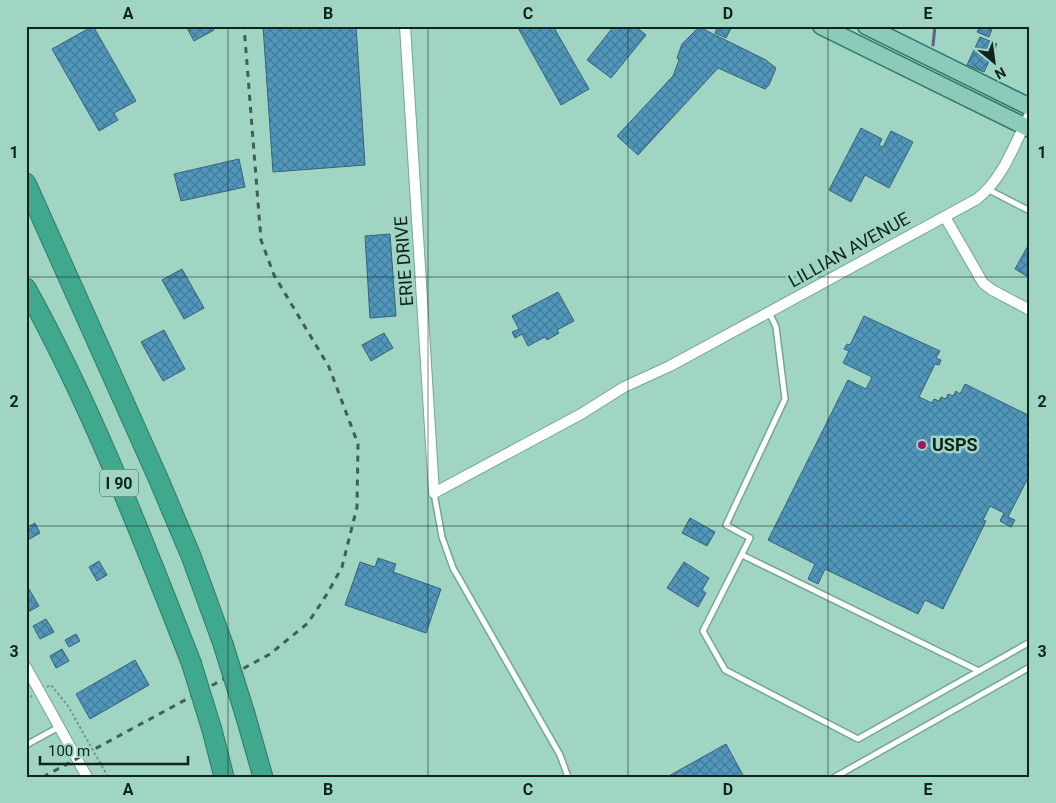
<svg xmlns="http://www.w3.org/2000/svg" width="1056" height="803" font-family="Roboto,sans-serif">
	<defs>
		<pattern id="building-cross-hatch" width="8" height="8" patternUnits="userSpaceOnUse" patternTransform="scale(1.25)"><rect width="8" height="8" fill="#5197bc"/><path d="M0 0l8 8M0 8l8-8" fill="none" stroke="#427b98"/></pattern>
	</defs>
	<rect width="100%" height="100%" fill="#a0d4c3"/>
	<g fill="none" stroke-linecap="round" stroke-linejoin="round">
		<path stroke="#636188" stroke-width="3" d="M933,45L935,26"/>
	</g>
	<path fill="url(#building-cross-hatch)" stroke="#396379" d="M93,26L136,101L114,113L118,120L99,131L52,49Z
		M186,26H212L214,30L194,41Z
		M263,26H356L365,165L273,172Z
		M517,26H553L589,89L561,105Z
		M614,26H635L646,35L611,78L587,60Z
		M718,26H732L726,38L715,33Z
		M980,26H993L989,37L977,32Z
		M699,27L766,60L776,68L769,85L765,89L718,68L638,155L617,136L673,76L679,60L677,58L682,44Z
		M980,37L997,44L984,72L967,65Z
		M861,128L882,139L879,145L883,147L891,131L913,142L889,188L865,175L851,202L829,190Z
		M239,159L245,187L181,201L174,174Z
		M390,234L396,316L370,318L365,236Z
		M1030,242V278L1015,269Z
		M182,269L204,308L184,319L162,280Z
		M558,292L574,321L557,330L559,333L547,340L545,337L528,346L522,334L515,338L512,332L519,329L512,316Z
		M864,316L940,351L936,358L941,360L939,365L935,364L919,397L932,403L934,399L939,401L941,397L946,399L948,394L953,396L956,391L960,394L965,384L1030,416V474L1008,517L1015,520L1011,527L1000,521L1004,513L990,506L983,520L986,521L943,609L925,600L918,614L825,569L818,584L808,579L815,564L768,540L848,380L866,389L872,377L843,363L849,351L844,349L847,344L850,345Z
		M164,330L185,369L163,381L141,342Z
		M384,333L393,348L371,361L362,345Z
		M690,518L715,532L707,546L682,533Z
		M35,523L40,533L26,541V528Z
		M378,558L396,564L393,572L441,589L426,633L345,605L360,562L375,567Z
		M99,561L107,575L97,581L89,567Z
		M684,562L709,578L702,590L706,593L698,607L667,588Z
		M29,589L39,606L28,612L26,590Z
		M46,619L54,632L40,639L33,626Z
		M76,634L80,641L69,647L65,640Z
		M62,649L69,661L56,668L50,656Z
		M135,660L149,685L90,719L76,694Z
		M726,744L744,777H667Z"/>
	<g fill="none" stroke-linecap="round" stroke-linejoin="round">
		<defs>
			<path id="service" d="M989,190L1030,211
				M769,312L776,327L785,399L726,525L750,538L703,631L725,670L858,739L1030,642
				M434,493L442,537L453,568L560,755L568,777
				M742,555L979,671
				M26,745L59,727
				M835,777L1030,667"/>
			<path id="minor" d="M405,26L434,493L581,414L624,387L670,366L977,199C1004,178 1014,144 1030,114
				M945,217L983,283L992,290L1030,310
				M26,667L87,777"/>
			<path id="primary" d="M821,26L1030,129
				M866,26L1030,107"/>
			<path id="motorway" d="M26,183L158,478L191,556L223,644
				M26,288C92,407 141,535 191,662
				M245,714L263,777
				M212,730L224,777"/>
		</defs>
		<use href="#service" stroke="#73a696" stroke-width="8"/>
		<use href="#minor" stroke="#73a696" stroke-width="12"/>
		<use href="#primary" stroke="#2f7a66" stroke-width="19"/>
		<use href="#motorway" stroke="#2f7a66" stroke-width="21"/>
		<path stroke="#6d9789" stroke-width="2" stroke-dasharray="2.5 2.5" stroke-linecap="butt" d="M47,687L51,685L68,706L108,777
			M26,699L32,696"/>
		<use href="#service" stroke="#fff" stroke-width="5"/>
		<use href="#minor" stroke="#fff" stroke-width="10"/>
		<use href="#primary" stroke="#8ccbbb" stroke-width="16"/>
		<use href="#motorway" stroke="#40a88d" stroke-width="19"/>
		<path stroke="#405f55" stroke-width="3" stroke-dasharray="6 6" stroke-linecap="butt" d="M43,777L270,654L308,623L327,594L342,567L357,507L358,444L329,367L274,275L261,240L244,26"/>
		<defs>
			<path id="motorway-bridge" d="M223,644L245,714
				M191,662L212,730"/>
		</defs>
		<use href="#motorway-bridge" stroke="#2f7a66" stroke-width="21" stroke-linecap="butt"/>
		<use href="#motorway-bridge" stroke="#40a88d" stroke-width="19"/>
	</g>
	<path fill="none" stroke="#0f241e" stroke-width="1" stroke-opacity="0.55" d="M228,26V777M428,26V777M628,26V777M828,26V777M26,277H1030M26,526H1030"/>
	<circle fill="#a21a66" stroke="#a0d4c3" stroke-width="2" cx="922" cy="445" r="5"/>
	<g text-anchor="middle" stroke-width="5" stroke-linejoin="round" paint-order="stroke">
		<rect fill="#a0d4c3" stroke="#3a5950" stroke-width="1" x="100" y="469.5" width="38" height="27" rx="4"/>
		<g font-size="16" font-weight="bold" fill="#0f241e">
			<text x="119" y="489">I 90</text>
		</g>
		<g font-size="18" fill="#0f241e" stroke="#a0d4c3">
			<text transform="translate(849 250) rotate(-29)" y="6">LILLIAN AVENUE</text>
			<text transform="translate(404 261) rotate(-94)" y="6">ERIE DRIVE</text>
		</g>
		<g font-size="18" font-weight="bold" fill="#0f241e" stroke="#a0d4c3" text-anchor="start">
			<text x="932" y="451">USPS</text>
		</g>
	</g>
	<rect width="1056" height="803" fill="none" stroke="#a0d4c3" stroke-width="55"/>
	<g transform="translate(994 62) rotate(151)" stroke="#a0d4c3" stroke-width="4" paint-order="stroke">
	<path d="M0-4L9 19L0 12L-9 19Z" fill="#0f241e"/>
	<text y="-8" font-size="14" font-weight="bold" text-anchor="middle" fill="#0f241e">N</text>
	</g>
	<path d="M40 756v8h148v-8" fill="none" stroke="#0f241e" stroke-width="2.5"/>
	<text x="48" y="756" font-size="15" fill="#0f241e" stroke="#a0d4c3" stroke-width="4" paint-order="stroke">100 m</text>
	<rect x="28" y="28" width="1000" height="748" fill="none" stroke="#0f241e" stroke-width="2"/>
	<g font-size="16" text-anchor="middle" font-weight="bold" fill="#0f241e">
		<text x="128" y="19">A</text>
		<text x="328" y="19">B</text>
		<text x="528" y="19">C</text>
		<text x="728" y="19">D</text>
		<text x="928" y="19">E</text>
		<text x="14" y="158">1</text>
		<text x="1042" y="158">1</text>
		<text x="14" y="407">2</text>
		<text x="1042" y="407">2</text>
		<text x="14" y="657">3</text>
		<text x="1042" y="657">3</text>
		<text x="128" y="795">A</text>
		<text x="328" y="795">B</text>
		<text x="528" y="795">C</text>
		<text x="728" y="795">D</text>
		<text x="928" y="795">E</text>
	</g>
</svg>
